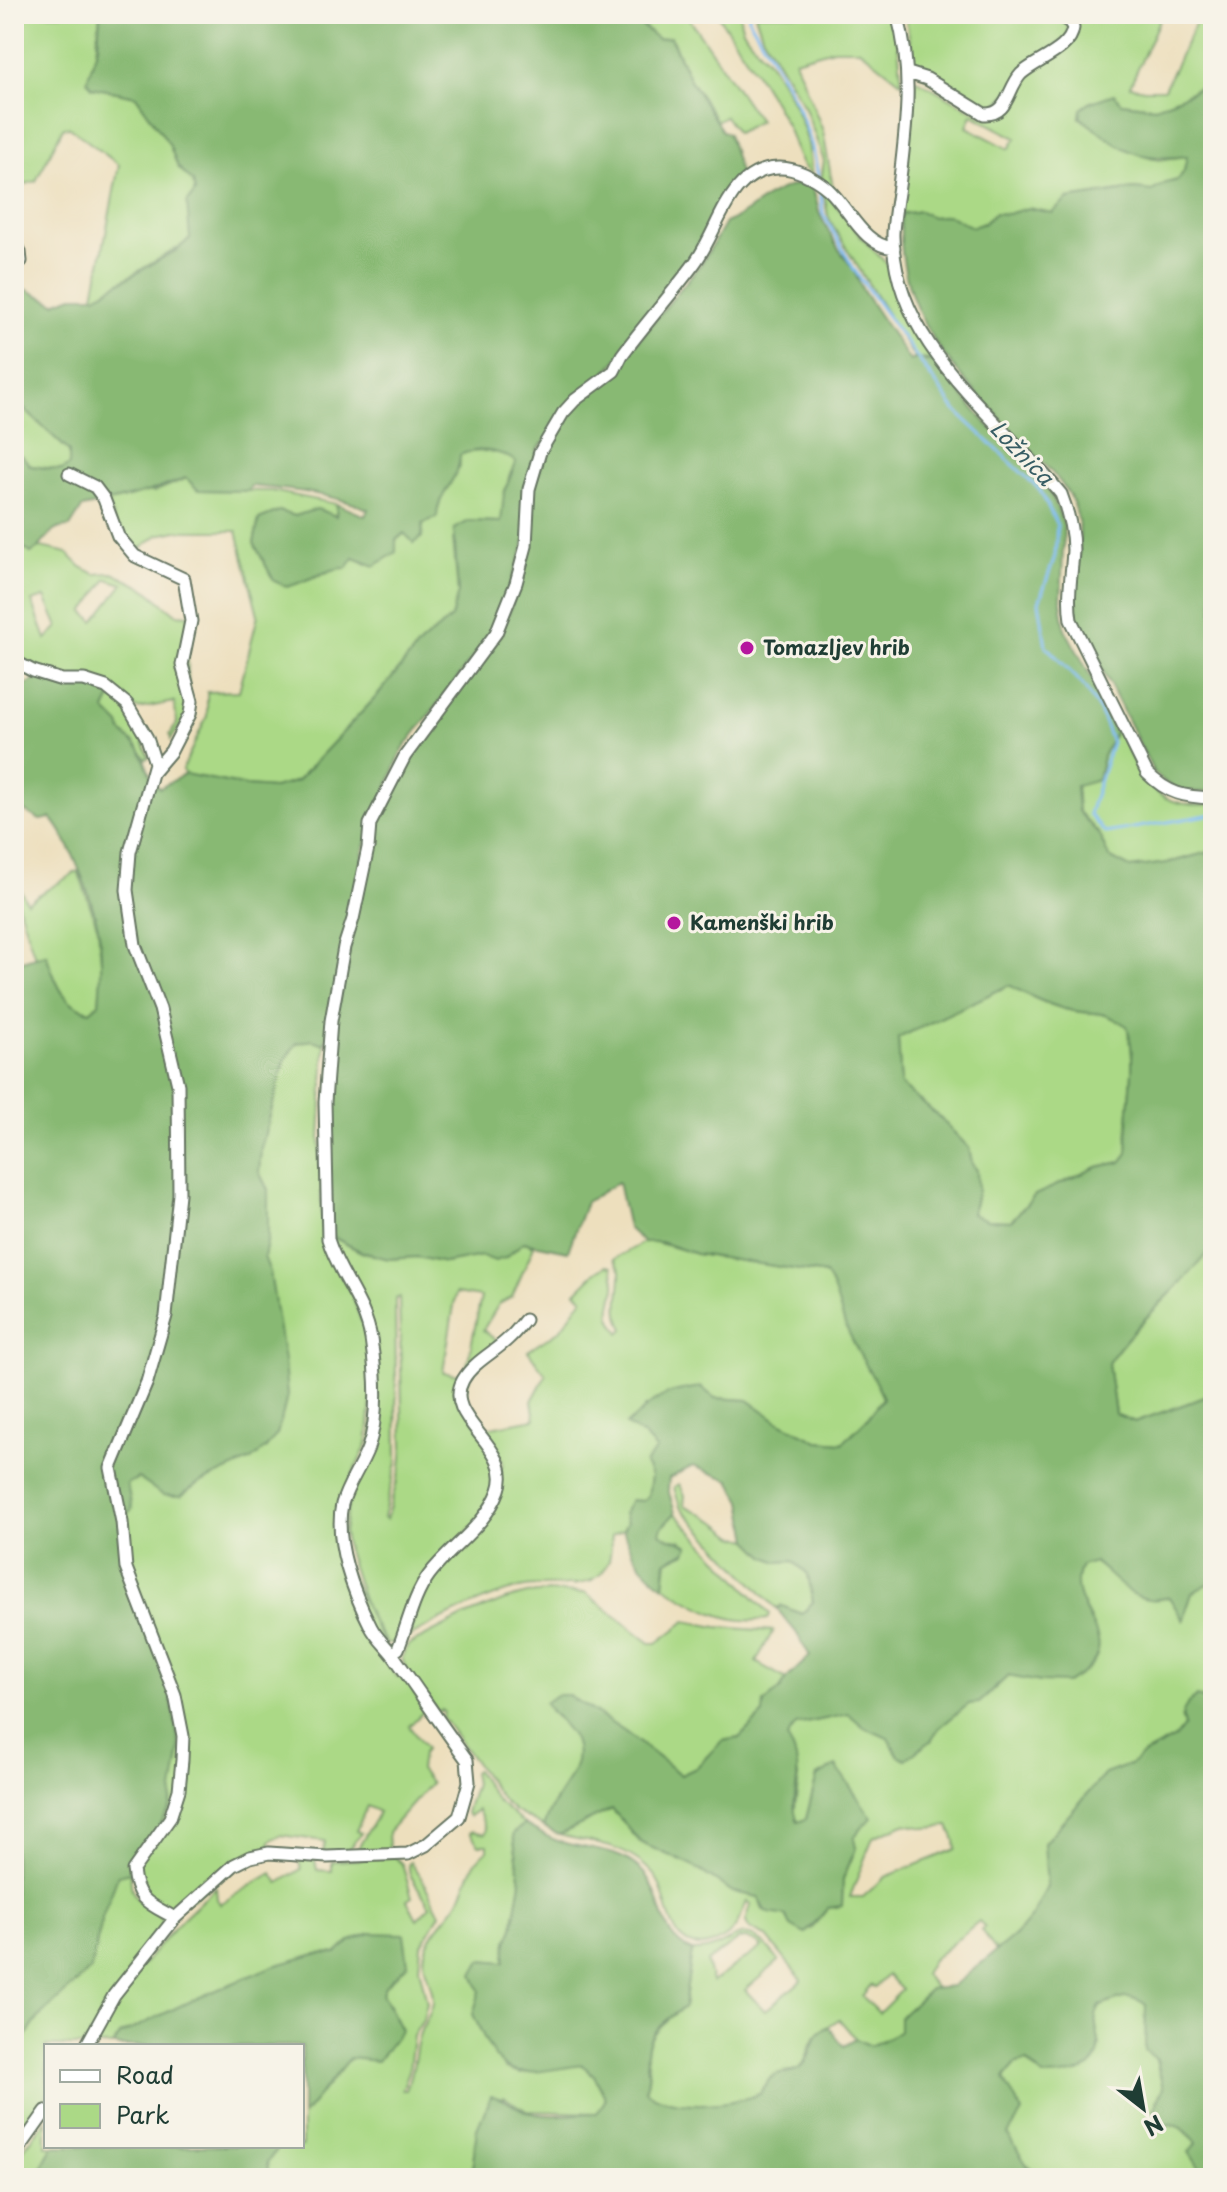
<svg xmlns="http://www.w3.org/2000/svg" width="1227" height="2192" font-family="'Playpen Sans',sans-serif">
	<rect width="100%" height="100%" fill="#f7f3e8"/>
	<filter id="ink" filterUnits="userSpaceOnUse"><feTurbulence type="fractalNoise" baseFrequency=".0125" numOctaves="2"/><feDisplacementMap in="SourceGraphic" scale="16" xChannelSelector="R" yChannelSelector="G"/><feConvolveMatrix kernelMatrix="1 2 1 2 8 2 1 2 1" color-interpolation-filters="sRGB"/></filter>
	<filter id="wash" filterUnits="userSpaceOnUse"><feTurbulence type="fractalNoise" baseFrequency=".006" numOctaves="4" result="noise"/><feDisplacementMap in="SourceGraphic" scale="32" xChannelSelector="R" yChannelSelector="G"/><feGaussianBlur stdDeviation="1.8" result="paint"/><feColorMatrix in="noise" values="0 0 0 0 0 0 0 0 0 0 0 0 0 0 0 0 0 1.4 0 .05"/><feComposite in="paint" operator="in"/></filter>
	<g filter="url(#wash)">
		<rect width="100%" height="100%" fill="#eddfbd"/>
		<path fill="#abd986" stroke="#658b5d" stroke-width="2" fill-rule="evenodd" d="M14,14H100L92,87L136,96L169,144L178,167L193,182L195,192L190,238L186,243L96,296H94L119,165L69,127L63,128L36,181L14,188Z
			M634,14H686L759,121L737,133L725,116L717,121L689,78L671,37L658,39L634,19Z
			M717,14H740C739,36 760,48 771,65C792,97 812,135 811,174C797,164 794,141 786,125C767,86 741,51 717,14Z
			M755,14H892L898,45L902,83L859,49H833L795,60L823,131L833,188L821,180L824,161L805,108L762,35Z
			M905,14H1049L1067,22L1069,36L1037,59L1002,104L988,114L918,73L915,69Z
			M1062,14H1162L1130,86L1144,89H1164L1200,14H1213V80L1185,95L1155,107L1121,103L1080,118L1117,144L1158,160L1187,156L1184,171L1178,180L1166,183L1152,191L1134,189L1068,199L1052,213L1028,208L1008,214L995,213L984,223L971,227L948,216L931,217L920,211L901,214L916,79L986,118L1021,78L1077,34ZM972,115L1016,138L1009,149L967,127Z
			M823,189L861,237L891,268L902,308L909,326L932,360L915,359L834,228L828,216Z
			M14,397L26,411L69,451V465L63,470L31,466L22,456L14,452Z
			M488,451L505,454L516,462L509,476L501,522L469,521L453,539L458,593L451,618L420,644L378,695L297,781L274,788L246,786L185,774L182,770L207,716V692L239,691L258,615L237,531H177L158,535L136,552L118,532L107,501L118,500L141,491L154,492L187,478L198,490L272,491L337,504L336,516L317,509L295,516L279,511L259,519L254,543L274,581L320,576L354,557L367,564L405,533L414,543L422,537L423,524L460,466L459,455L467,452Z
			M14,502L24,524L31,553L41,547L67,553L81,567L95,574L113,573L144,588L176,614L189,615L187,637L189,713L171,740L170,735L177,723L174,702L138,709L14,659ZM107,579L123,584L94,621L84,612ZM45,597L58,627L46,639L32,601Z
			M112,695C133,709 140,734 149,757L145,759L140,749L122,732L120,725L105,710Z
			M1118,727C1138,776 1152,811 1213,804V851L1167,863L1130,868L1109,857L1098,833L1078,811L1076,786L1098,780L1103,756Z
			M78,871L98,928L102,973L99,1003L90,1011C61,1005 55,979 46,954L35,957L14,892L19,888L27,902Z
			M1009,985C1029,996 1051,1007 1074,1011C1101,1015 1101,1010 1127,1026C1140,1069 1124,1110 1128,1153L1121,1162L1097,1167L1035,1195L1011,1221L987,1220L972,1215L978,1189L969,1148L938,1116L901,1085L898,1038Z
			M312,1040L325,1044L320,1138L322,1233L325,1247L360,1310L373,1379L367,1445L344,1492L340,1555L392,1661L389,1667L398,1678L404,1677L425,1710L409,1726L426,1749L422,1754L420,1770L431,1783L388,1832L389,1851L363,1853L357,1850L379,1812L367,1806L356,1831L361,1833L347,1852L323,1853L325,1841L280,1835L270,1841V1845L277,1849H266L180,1907H161L148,1900L137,1879L132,1577L124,1516L132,1509L126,1484L138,1478L163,1495L181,1496L197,1484L251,1460L277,1434L287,1396L270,1272L264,1257L268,1237V1190L259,1172L261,1148L285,1060L297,1043Z
			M331,1236L361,1252L389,1259L417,1257L445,1263L482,1256L505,1258L524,1242L534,1246L512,1297L499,1304L483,1330L497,1341L473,1366L465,1392L467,1408L489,1446L500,1481L487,1511L429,1571L400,1637L392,1643H386L367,1612L347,1551L344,1532L348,1503L370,1454L377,1366ZM456,1293L481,1297L466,1371L458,1375L443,1372ZM399,1297L403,1446L401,1468L386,1520L383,1518L397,1463L395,1299Z
			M648,1240L696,1254L825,1274L834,1288L883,1398L867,1419L842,1443L818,1441L778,1421L748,1400L715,1398L645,1407L640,1414L627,1424L644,1436L656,1449L648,1496L643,1501L631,1500L624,1513L627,1523L623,1530L612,1535C611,1543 611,1552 609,1560C597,1597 547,1581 520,1588C483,1598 444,1617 411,1636L409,1635L426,1585L485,1522L503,1462L486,1428L535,1419L532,1401L546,1375L528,1351L560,1330L583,1298L576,1292L596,1272L607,1265L612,1266C613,1273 616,1281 615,1287C612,1309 604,1311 620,1333L624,1329C613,1308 622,1292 621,1270L614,1259Z
			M1213,1247V1394L1135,1422L1115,1414L1108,1363C1140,1318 1180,1289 1213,1247Z
			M679,1484L685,1495L684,1505L717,1522L735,1536L749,1540L765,1556L777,1562L793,1561L808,1574L813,1602L802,1614L782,1606L776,1608L680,1507L674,1487Z
			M675,1513L770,1614L768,1619C728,1626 697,1607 664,1586L667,1561L686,1552L681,1540L665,1538L659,1533L662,1527Z
			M1094,1562L1108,1573L1169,1597L1184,1619L1192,1593L1213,1581V1701L1206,1698L1181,1717L1184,1726L1175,1738L1141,1756L1132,1764L1105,1774L1044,1843C1045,1856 1050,1875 1047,1887C1041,1912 1015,1936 997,1952L981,1930L985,1927L979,1921L931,1961L924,1974L936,1988L930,1989L900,2018L899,2032L871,2046L856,2039L839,2019C830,2026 819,2030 813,2040C806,2052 810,2057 798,2070C775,2073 771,2073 760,2094C729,2106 672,2111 645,2090C650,2077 649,2071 647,2058C645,2033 667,2019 684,2007L692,1951C739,1952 737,1907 779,1961L745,1990L765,2011L802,1980L767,1937L749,1928L746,1922L751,1904L747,1901C738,1922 736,1938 708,1945C672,1954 668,1908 660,1885C657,1878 651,1871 645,1866C621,1844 589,1843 559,1835L612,1809L641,1843L691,1865L733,1892L759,1897L763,1910L786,1916L811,1930L828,1908L842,1906L843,1879L856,1848L853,1839L860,1828L817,1776L806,1819L798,1822L794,1815L799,1778L786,1738L796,1725L849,1714L866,1728L888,1738L899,1756L931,1741L939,1728L969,1703H979L1008,1676L1040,1682L1091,1621C1080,1599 1070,1589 1081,1566ZM904,1824L926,1828L949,1826L955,1840L956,1849L885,1877L863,1897H850L873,1837ZM746,1938L756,1942L762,1947L712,1982L707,1962L739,1939ZM887,1975L902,1990L879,2013L862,1996L871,1985L875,1988Z
			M551,1592L586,1593L650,1643H657L686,1621L717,1627L773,1631L756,1662L786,1679L780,1690L771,1696L763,1714L739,1738L722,1741L696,1768L681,1775L625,1732L569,1695H556L550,1711C557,1719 566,1726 572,1735C592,1768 549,1796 544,1827L516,1812L504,1802L442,1717L444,1713L442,1710L438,1712L406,1669L402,1658L408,1645L463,1617L505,1600L527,1594Z
			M476,1770L497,1801L524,1824L513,1834L521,1882L513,1928L507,1942L505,1962L482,1960L480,2029L505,2069L520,2074L582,2064L594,2075L606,2099L598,2113L527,2111L504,2097L477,2129L471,2178H269L267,2162L280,2146H302V2116L350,2058L378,2061L390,2006L382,1994L385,1986L408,1964L350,1941L337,1953L316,1954L120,2035L113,2046H91L122,1989L181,1920L216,1887L217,1899L220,1904L272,1873L279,1883L301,1869L298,1858L315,1860L317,1870L332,1871V1861L395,1857L402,1864L412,1897L407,1900L417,1919L430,1906L410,1875L408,1865L410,1862L421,1877L440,1914L421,1946L419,1967L427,2003L423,2020L413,2036L409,2071L402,2090H406C416,2068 413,2056 419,2036C422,2024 432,2015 433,2002C434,1983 419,1967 426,1948C433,1929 448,1918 458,1902C468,1884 470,1862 488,1850V1845H479L470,1833L472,1831L485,1834L486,1829L478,1810L469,1816L466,1813L475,1784L473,1772Z
			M130,1872C131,1878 130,1887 133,1892C139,1908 160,1910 166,1926L83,2046H46C46,2073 57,2136 14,2128V2053L40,2016L91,1969L102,1918L118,1874Z
			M1126,1997L1139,1999L1146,2005L1147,2026L1163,2088L1156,2102L1168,2124H1177L1197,2142L1199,2171L1206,2178H1044C1029,2168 1013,2153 1008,2135C1003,2117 1011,2098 1004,2078L1017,2063L1026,2061L1036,2071L1100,2046L1094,2017L1101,2006Z
			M46,2120V2146H53L38,2173L28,2171L16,2159Z"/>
		<path fill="#88b973" stroke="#547b54" stroke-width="2" fill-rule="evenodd" d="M100,14H634V20L658,39L670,37L689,78L722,131L728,134L740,174L696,257L615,362L537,450L524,547L493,631L401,752L364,849L325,1044L312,1040L297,1043L285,1060L261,1148L259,1172L268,1190V1237L264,1257L270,1272L284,1361L287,1396L283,1413L277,1434L266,1448L251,1460L197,1484L181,1496L163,1495L138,1478L127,1484L132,1509L124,1516L123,1571L167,1678L180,1749L170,1809L130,1872L118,1875L102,1918L91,1969L40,2016L14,2053V956L18,962L46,954C55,979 61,1005 90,1011L99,1003C101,979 103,952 98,927C91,897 71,841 51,818L40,820L14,805V686L22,687L40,677L88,684L112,695L105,710L120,725L122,732L140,749L154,784L160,788L185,774L246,786L274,788L297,781L378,695L420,644L451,618L458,593L454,529L469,521L501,522L504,493L516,462C500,450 479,447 460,455C460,479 437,494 437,517L423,524L422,537L414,543L404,533L396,540V552L375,566L354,558L347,568C330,567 306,582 287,587L274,581L254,543L259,519L279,511L295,516L317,509L336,516L337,504L365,516L368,509C327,493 294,490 251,486L248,491L198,490L186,478C153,492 118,500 82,508L70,527C46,527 50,542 31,553L22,547L20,532L24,524L14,502V452L22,456L31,466L62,470L69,465V451L26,411L14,397V288L21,287L55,303L73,296H96L177,250L190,238L187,203L195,192L193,182L178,167L169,144L136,96L92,87L87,80L98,46Z
			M1213,80V792C1188,793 1170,791 1153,771L1076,617C1071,581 1087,544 1075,508C1068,485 1043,464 1027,446C959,374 895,322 901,214L920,211L931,217L948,215L972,227L984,223L995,213L1008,214L1028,208L1052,213L1068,199L1134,189L1152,191L1166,183L1178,180L1184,171L1187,156C1134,163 1120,147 1080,117L1081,109L1091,102L1114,94L1122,103L1155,107L1185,95Z
			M811,181L820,215L836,245L853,269L863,291L910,361L919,358L926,361L932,360L987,424L1044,483L1052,496L1064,524L1061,602L1065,629L1118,727L1103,756L1098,780L1076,786L1078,811L1098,833L1109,857L1130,868L1167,863L1213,851V1247C1180,1289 1140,1317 1108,1363L1115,1414L1135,1422L1213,1394V1581L1192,1593L1183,1620L1169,1597C1135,1608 1118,1581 1095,1562L1081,1566C1063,1602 1112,1630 1095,1659C1090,1670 1076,1677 1067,1683L1040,1682L1008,1676L979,1703L969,1704L939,1728L931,1741L906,1759L899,1756L888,1738L865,1728L849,1714L796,1725L787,1738C810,1775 786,1796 798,1822L806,1819L817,1776L836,1766L872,1818L860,1828L854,1839L856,1848L843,1879L842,1906L828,1908L805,1934L791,1926L786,1916C768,1911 766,1919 759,1897L733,1892L691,1865L641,1843L612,1809L559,1835L544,1827C549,1797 589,1771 573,1738C566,1725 553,1715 545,1703L556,1695H568L625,1732L681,1775L696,1768L722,1741L739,1738L763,1714L764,1703L780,1690L786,1679L810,1656L796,1632L776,1608L782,1606L802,1614L813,1602L808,1574L793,1561L777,1562L765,1556L749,1540L742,1501L730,1480L693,1466L669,1478L668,1489L675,1513L662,1527L660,1533C669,1540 679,1539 689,1546L686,1552L666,1561L664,1586C644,1573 631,1553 623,1530L627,1523L624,1513L631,1500L643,1501L648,1496L651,1476L645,1464L656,1449L644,1436L626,1425C631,1419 637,1417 642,1412C658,1394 676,1390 701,1387L715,1398L748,1400L778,1421L818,1441L843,1443L867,1419L883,1398C872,1372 854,1348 844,1322C838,1305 836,1290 825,1274L696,1254L660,1242H643L628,1228L618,1182L586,1202L568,1251L524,1242L505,1258L495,1261L482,1256L445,1263L417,1257L389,1259L362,1252L331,1236L326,1134L335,1020L374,827L409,759L501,634L527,563L532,494L544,455L568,413L625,357L703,261L725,223C743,216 748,210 763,200C776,190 796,184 811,181ZM1009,985C1029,996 1051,1007 1074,1011C1101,1015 1101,1010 1127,1026C1140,1069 1124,1110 1128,1153L1121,1162L1097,1167L1035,1195L1011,1221L987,1220L972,1214L978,1189L977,1170L972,1164L969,1148L938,1116L901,1085L898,1038Z
			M1196,1697L1213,1701V2178H1206L1189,2152L1197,2143C1190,2133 1179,2124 1168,2124L1163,2129L1160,2128L1153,2113L1163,2088L1157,2060L1145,2050L1146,2005C1130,1992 1118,2000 1100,2006C1091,2022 1098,2027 1099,2044C1101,2074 1065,2077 1044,2077L1026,2061L1017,2063L1004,2078C1009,2093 1017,2097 1022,2113L1008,2135L1028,2167L1044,2178H471L477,2129L491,2096C506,2098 513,2106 526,2111C546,2119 576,2113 597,2113L606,2099L594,2075L582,2065C511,2075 505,2087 473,2014L480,1991L473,1974L481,1960L505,1962L507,1942L513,1928L521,1882L513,1834L524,1824C535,1830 547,1837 558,1841C588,1851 615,1847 640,1869C667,1894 654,1934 692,1951L684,2007C668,2018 649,2030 647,2051C645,2068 652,2071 645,2090C671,2111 729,2105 760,2094C778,2060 781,2081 800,2068C815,2056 808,2034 829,2027L844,2046L856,2039L871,2046L899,2032V2018L930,1989L952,1987L1017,1934L1032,1916L1047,1887L1044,1843L1105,1774L1132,1764L1141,1756L1175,1738L1184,1726C1180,1712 1184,1706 1196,1697Z
			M371,1933L404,1934L408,1964L385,1986L382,1994L401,2030L378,2061L350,2058L302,2116V2046H113L120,2035L186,2003L273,1966L316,1954L337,1953L350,1941Z
			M53,2146H280L267,2162L269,2178H14L16,2159L28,2171L38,2173Z"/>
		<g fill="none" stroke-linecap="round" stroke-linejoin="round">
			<path stroke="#80bdf3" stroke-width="3" d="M749,14V19C778,69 810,116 818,176
				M820,187L823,214L855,271L955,410L1040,490L1057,525L1055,556L1039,602L1046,646L1082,684L1100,711L1112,742L1089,814L1105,833L1213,814"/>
		</g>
	</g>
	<g filter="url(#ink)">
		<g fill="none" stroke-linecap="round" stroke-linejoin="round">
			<defs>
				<path id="minor" d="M897,14C913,70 907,121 900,178C898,196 894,214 893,233C891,342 998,417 1061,494C1068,512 1073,531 1073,550C1072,574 1067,596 1071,620L1147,773C1168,794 1184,797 1213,798
					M908,73L927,79L984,114C1009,115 1007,89 1021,74C1036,60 1071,50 1073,28L1070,22L1055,14
					M14,238L20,252L21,261L14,265
					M69,474L95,487L104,499L118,536L135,556L184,579L191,621L182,665L192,701L190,714L171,751L153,772
					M14,661L33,671L62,680H84L106,687L127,704L147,738L155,763L130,852L127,890L135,945L160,1009L178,1085L179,1194L166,1316L147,1382L111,1468L122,1522L126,1568L175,1695L183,1736L182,1760L179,1790L170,1818L133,1870C136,1901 150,1904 175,1918
					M398,1649C408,1624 413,1597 429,1575C451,1546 486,1526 499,1490C515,1446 441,1419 463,1380C473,1362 495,1352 509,1338C515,1333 520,1326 525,1320
					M86,2046L114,1995L175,1918L234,1865L250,1857L269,1853L327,1857L408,1854L426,1845L459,1817L469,1782L467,1760C442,1726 418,1690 393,1655C386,1646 376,1637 371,1627C353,1592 334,1542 342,1504C347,1485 361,1467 368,1448C379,1417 376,1372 371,1339C365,1301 338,1274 328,1239L325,1102L331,1021L344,947L353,919L368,848L370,824L405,756L496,633L516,583L526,546L529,489L540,452L563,413L575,400L614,371L622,355C645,324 671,295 694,264C720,230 727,170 778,168C795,167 815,178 828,189C850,209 863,246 894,248
					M14,2156L46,2111"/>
			</defs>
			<use href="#minor" stroke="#677664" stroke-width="15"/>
			<use href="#minor" stroke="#fff" stroke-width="11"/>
		</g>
	</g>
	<g fill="#b5179e" stroke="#f7f3e8" stroke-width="3">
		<circle cx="747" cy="648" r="8"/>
		<circle cx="674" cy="923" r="8"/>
	</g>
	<g text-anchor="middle" stroke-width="6" stroke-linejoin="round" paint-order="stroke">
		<g font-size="20" font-weight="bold" fill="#1f3d34" stroke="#f7f3e8" text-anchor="start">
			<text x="763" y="655">Tomazljev hrib</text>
			<text x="690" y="930">Kamenški hrib</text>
		</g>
		<g font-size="22" font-style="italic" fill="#375d64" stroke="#f7f3e8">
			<text transform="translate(1022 453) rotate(46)" y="8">Ložnica</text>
		</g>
	</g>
	<rect width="1227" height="2192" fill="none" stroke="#f7f3e8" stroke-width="48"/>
	<rect x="44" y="2044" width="260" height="104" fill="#f7f3e8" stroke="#a1aaa0" stroke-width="2"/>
	<rect x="60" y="2070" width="40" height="12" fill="#ffffff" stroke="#a1aaa0" stroke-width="2"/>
	<text x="116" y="2084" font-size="24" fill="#1f3d34">Road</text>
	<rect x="60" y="2104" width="40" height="24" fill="#abd986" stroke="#a1aaa0" stroke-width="2"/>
	<text x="116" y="2124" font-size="24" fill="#1f3d34">Park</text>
	<g transform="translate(1143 2108) rotate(149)" stroke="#f7f3e8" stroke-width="6" paint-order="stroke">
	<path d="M0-6L14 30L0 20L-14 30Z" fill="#1f3d34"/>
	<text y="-12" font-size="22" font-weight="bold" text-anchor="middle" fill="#1f3d34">N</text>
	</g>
</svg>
